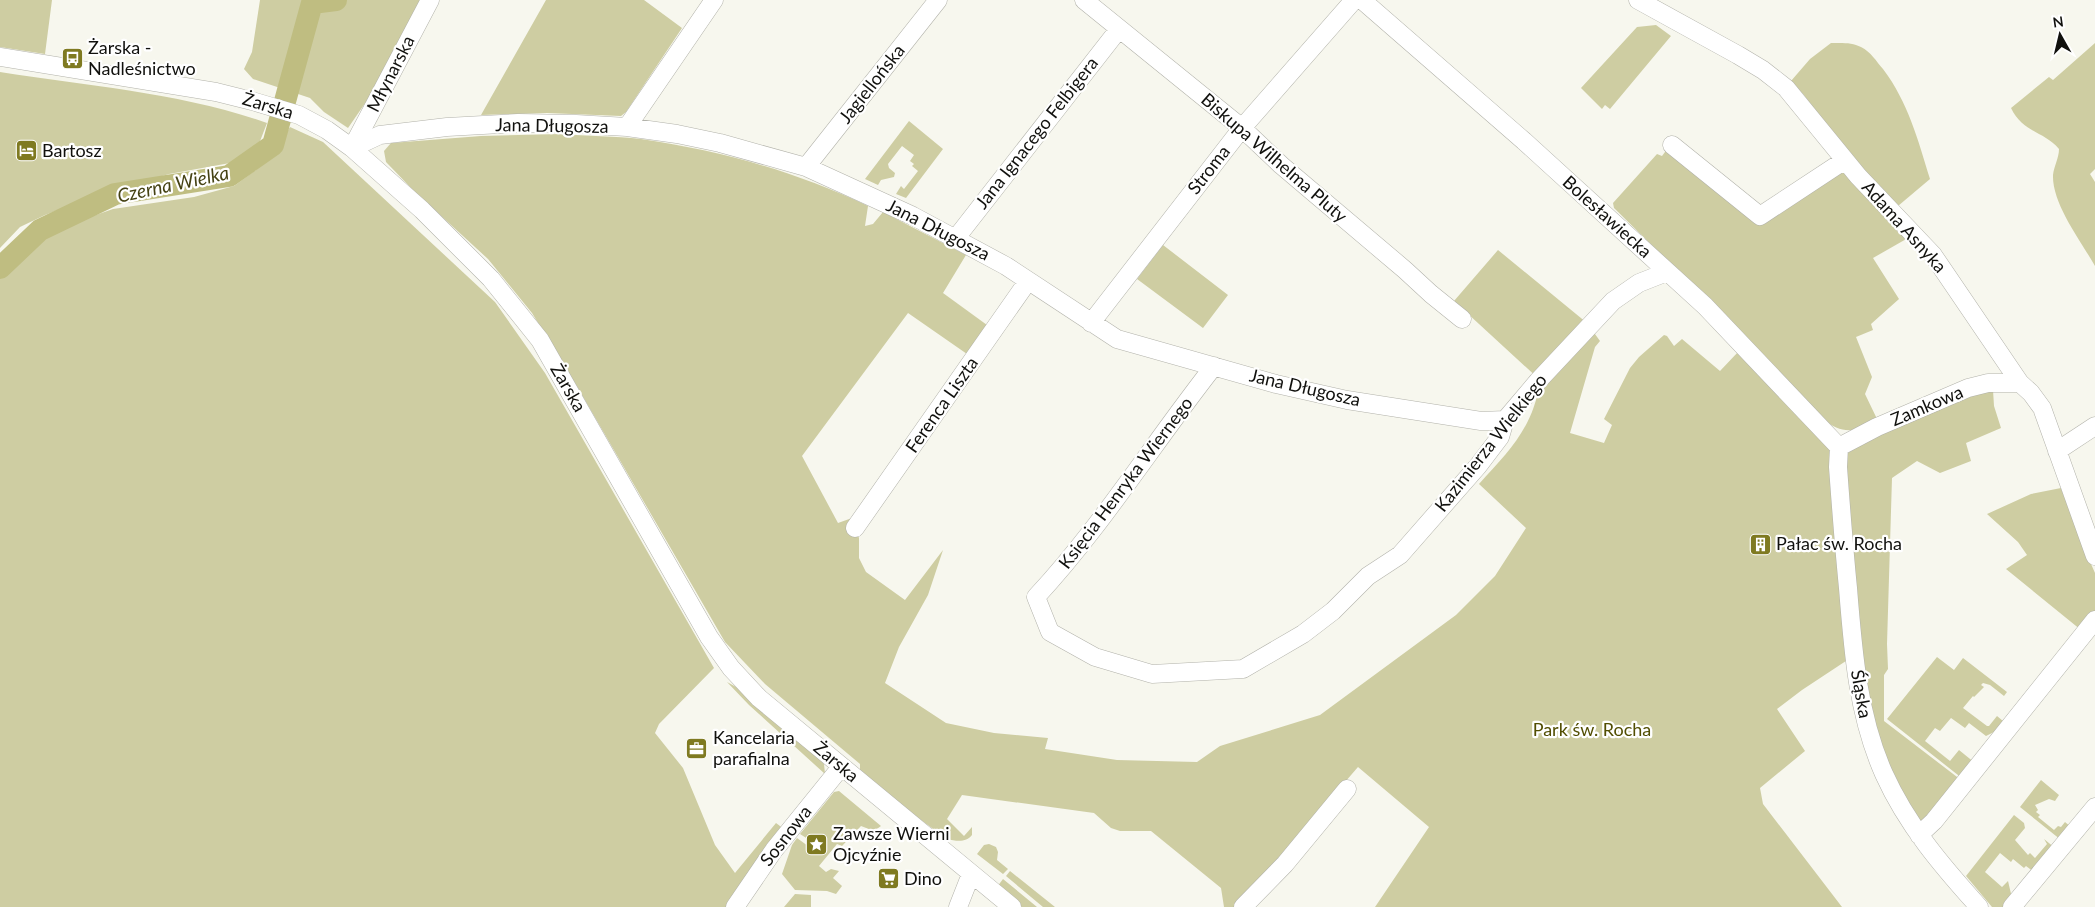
<svg xmlns="http://www.w3.org/2000/svg" width="2095" height="907" font-family="Lato,sans-serif">
	<rect width="100%" height="100%" fill="#f7f7ee"/>
	<path fill="#cecda2" d="M0,0H52L45,54L0,47Z
		M260,0H430L397,57L348,128L324,112L310,98L253,79L244,69L252,52Z
		M546,0H644L682,28L626,112L621,116L547,113L481,115Z
		M1656,25L1671,36L1610,109L1605,105L1602,109L1581,88L1637,27Z
		M1831,43C1841,43 1852,42 1861,47C1871,52 1876,61 1883,69C1908,102 1918,140 1930,179L1898,206L1853,159L1803,94L1791,81L1810,59Z
		M2095,43V169L2090,174L2095,182V266C2081,241 2052,204 2053,175C2054,166 2059,158 2059,149C2044,131 2023,133 2011,108L2049,77L2053,80Z
		M0,72C88,86 183,93 267,123L257,149L246,158L230,163L169,174L96,195L45,215L20,227L0,248Z
		M909,121L943,149L906,198L896,194L901,186L904,189L918,171L912,166L914,164L910,161L914,155L902,146L888,164L889,168L895,173L894,177L881,180L878,185L865,179Z
		M290,127L323,142L495,302L545,373L714,668L659,724L655,733L683,768L715,845L735,873L776,823L784,829L729,907H0V273L29,244L53,230L113,209L194,197L234,186L256,170L274,152Z
		M561,134C587,136 615,136 641,139C722,151 794,171 868,206L865,226L873,224L883,212L966,255L943,293L987,325L967,354L908,313L802,456L838,523L852,518L859,538V558L866,572L905,600L943,550L928,595L899,647L885,683L946,723L994,733L1048,738L1045,749L1117,760L1197,762L1220,746L1320,715L1456,615L1495,576L1526,528L1479,484C1509,451 1534,427 1540,380L1454,301L1498,250L1587,323L1600,341L1595,347L1570,433L1604,443L1612,425L1604,419L1630,368L1639,357L1664,335L1667,336L1674,346L1682,339L1720,371L1738,352L1676,269L1614,208L1613,203L1657,154L1662,156L1668,148L1753,216L1843,166L1908,238L1873,258L1899,299L1871,324L1873,330L1856,337L1872,377L1865,394L1878,421C1856,432 1842,435 1823,419L1841,448L1973,390H1993L1994,406L2001,428L1966,443L1971,461L1940,473L1917,461L1892,478L1887,644L1888,669L1884,675V721L1961,780L1920,827L1908,807L1875,734L1855,655L1802,690L1777,709L1805,751L1760,788L1763,804L1842,907H1375L1429,827L1358,767L1237,907H1224L1221,888L1151,831H1120L1111,828L1094,813L962,795L947,819L964,836L972,827V835C966,843 956,841 947,839L877,788L860,771V764L765,684L725,642L578,388L532,313L488,259L414,191L386,162L384,151L391,143L481,136Z
		M1163,245L1228,295L1203,328L1137,279Z
		M2061,488L2080,539L2095,573V613L2081,630L2006,569L2027,555L2018,542L1987,514L2031,494Z
		M1937,657L1954,670L1963,658L2007,692L2004,696L1990,685L1983,683L1981,685L1984,687L1974,697L1973,696L1963,708L1987,726H1989L1997,716L2003,721L1994,732L1986,736L1969,723L1965,728L1951,718L1940,731L1935,728L1925,741L1950,761L1959,750L1975,763L1963,779L1887,719Z
		M727,682L738,688L819,758L824,764L825,774L749,705Z
		M2041,780L2059,795L2055,801L2049,799L2035,805L2038,810L2036,812L2040,815L2038,817L2054,830L2058,826L2061,827L2065,822L2072,828L2061,840L2020,807Z
		M839,791L881,826L874,831L861,826L842,846L837,844L819,866L826,872L831,869L839,871L833,878L842,886L836,894L827,891L795,890L782,874L792,845L797,838L808,846L811,841L800,834L834,792Z
		M2014,815L2024,823L2025,828L2015,840L2028,855L2030,853L2035,858L2047,844L2044,839L2055,848L2034,872L2026,866L2024,868L2013,859L2011,862L2000,853L1985,872L2002,887L2008,881L2012,898L2005,907H1992L1966,876Z
		M989,844L996,847L998,852L997,860L1008,869L1003,874L977,854L984,845Z
		M1010,871L1055,907H1043L1006,876Z
		M1003,879L1037,907H1022L997,887Z
		M795,894L811,895V907H784Z"/>
	<g fill="none" stroke-linecap="round" stroke-linejoin="round">
		<path stroke="#bfbd81" stroke-width="22" d="M0,268L40,230L115,194L229,176L273,145L312,3L336,0"/>
		<defs>
			<path id="minor" d="M1084,0L1242,128L1281,165L1405,270L1431,294L1462,319
				M1362,0L1524,141L1705,306L1839,447
				M1638,0L1738,55L1763,70L1786,88L1858,176L1933,255L2020,383L2031,393L2042,408L2095,556
				M0,57L216,92L252,101L299,115L327,130L352,148L422,210L491,279L540,340L709,637L731,668L759,698L1012,907
				M627,127L714,0
				M1672,145L1760,216L1845,160
				M352,148L380,135L447,127L518,123L576,124L627,127L677,134L720,143L806,167L913,216L1006,266L1117,339L1276,384L1347,400L1481,421L1505,420
				M352,148L430,0
				M806,167L938,0
				M956,238L1119,29
				M1091,323L1242,128L1354,0
				M1214,366C1154,442 1102,526 1036,597L1050,632L1095,657L1152,674L1243,669L1303,634L1333,611L1368,576L1400,555L1478,466L1500,437L1505,420L1538,381L1613,301L1639,283L1667,272
				M1839,447L1838,467C1841,508 1844,548 1848,588C1853,652 1858,716 1884,774C1907,825 1942,866 1979,907
				M1839,447L1877,427L1968,388L1988,383H2020
				M2057,451L2095,426
				M855,528L1028,281
				M1919,835L1934,821L2095,620
				M735,907L774,850L841,767
				M958,907L971,874
				M1243,907L1285,864L1347,789
				M2012,907L2095,807"/>
		</defs>
		<use href="#minor" stroke="#b2b2aa" stroke-width="19"/>
		<use href="#minor" stroke="#fff" stroke-width="18"/>
	</g>
	<defs>
		<symbol id="bus-square" viewBox="-11 -11 22 22"><rect x="-9" y="-9" width="18" height="18" rx="4" fill="#7f7a21" stroke="#fff"/><path d="M-5-6H5V4H4V6H2V4H-2V6H-4V4H-5ZM-3.5-4V0h7V-4ZM-3.5 1.2v1.5H-2V1.2ZM2 1.2v1.5H3.5V1.2Z" fill="#fff"/></symbol>
		<symbol id="hotel-square" viewBox="-11 -11 22 22"><rect x="-9" y="-9" width="18" height="18" rx="4" fill="#7f7a21" stroke="#fff"/><path d="M-6-4.5h1.5V1H6V5H4.5V3h-9V5H-6ZM-4 0a1.8 1.8 0 1 1 3.6 0ZM.5 0V-2.5h3Q6-2.5 6 0Z" fill="#fff"/></symbol>
		<symbol id="building-square" viewBox="-11 -11 22 22"><rect x="-9" y="-9" width="18" height="18" rx="4" fill="#7f7a21" stroke="#fff"/><path d="M-4-6H4V6H1V3H-1V6H-4ZM-2.5-4.3h1.7v1.8h-1.7ZM.8-4.3h1.7v1.8H.8ZM-2.5-1h1.7V.8h-1.7ZM.8-1h1.7V.8H.8Z" fill="#fff"/></symbol>
		<symbol id="office-square" viewBox="-11 -11 22 22"><rect x="-9" y="-9" width="18" height="18" rx="4" fill="#7f7a21" stroke="#fff"/><path d="M-6-3h4V-5.5h4V-3h4V5H-6ZM-1-4.5V-3h2v-1.5ZM-6 0V1H6V0Z" fill="#fff"/></symbol>
		<symbol id="sight-square" viewBox="-11 -11 22 22"><rect x="-9" y="-9" width="18" height="18" rx="4" fill="#7f7a21" stroke="#fff"/><path d="M0-6L1.8-2.2L6-1.7L2.9 1.2L3.7 5.4L0 3.3L-3.7 5.4L-2.9 1.2L-6-1.7L-1.8-2.2Z" fill="#fff"/></symbol>
		<symbol id="supermarket-square" viewBox="-11 -11 22 22"><rect x="-9" y="-9" width="18" height="18" rx="4" fill="#7f7a21" stroke="#fff"/><path d="M-6-5.5h2.5l.6 2H6L4.5 2H-2.5L-4.4-4H-6ZM-1.5 3.2a1.3 1.3 0 1 0 .1 0ZM3 3.2a1.3 1.3 0 1 0 .1 0Z" fill="#fff"/></symbol>
	</defs>
	<g fill-rule="evenodd">
		<use href="#bus-square" x="60" y="46" width="25" height="25"/>
		<use href="#hotel-square" x="14" y="138" width="25" height="25"/>
		<use href="#building-square" x="1748" y="532" width="25" height="25"/>
		<use href="#office-square" x="684" y="736" width="25" height="25"/>
		<use href="#sight-square" x="804" y="832" width="25" height="25"/>
		<use href="#supermarket-square" x="876" y="866" width="25" height="25"/>
	</g>
	<g text-anchor="middle" stroke-width="4.5" stroke-linejoin="round" paint-order="stroke">
		<g font-size="18" fill="#11110e" stroke="#fff" text-anchor="start">
			<text x="88" y="54">Żarska -<tspan x="88" dy="21">Nadleśnictwo</tspan></text>
			<text x="42" y="157">Bartosz</text>
			<text x="1776" y="550">Pałac św. Rocha</text>
			<text x="713" y="744">Kancelaria<tspan x="713" dy="21">parafialna</tspan></text>
			<text x="833" y="840">Zawsze Wierni<tspan x="833" dy="21">Ojcyźnie</tspan></text>
			<text x="904" y="885">Dino</text>
		</g>
		<g font-size="18" fill="#11110e" stroke="#fff">
			<text transform="translate(391 74) rotate(-63)" y="6">Młynarska</text>
			<text transform="translate(872 84) rotate(-52)" y="6">Jagiellońska</text>
			<text transform="translate(268 106) rotate(17)" y="6">Żarska</text>
			<text transform="translate(552 126) rotate(1)" y="6">Jana Długosza</text>
			<text transform="translate(1037 133) rotate(-52)" y="6">Jana Ignacego Felbigera</text>
			<text transform="translate(1274 158) rotate(41)" y="6">Biskupa Wilhelma Pluty</text>
			<text transform="translate(1209 170) rotate(-52)" y="6">Stroma</text>
			<text transform="translate(1607 217) rotate(42)" y="6">Bolesławiecka</text>
			<text transform="translate(1904 227) rotate(48)" y="6">Adama Asnyka</text>
			<text transform="translate(938 230) rotate(27)" y="6">Jana Długosza</text>
			<text transform="translate(568 388) rotate(60)" y="6">Żarska</text>
			<text transform="translate(1305 388) rotate(13)" y="6">Jana Długosza</text>
			<text transform="translate(942 405) rotate(-55)" y="6">Ferenca Liszta</text>
			<text transform="translate(1927 406) rotate(-23)" y="6">Zamkowa</text>
			<text transform="translate(1491 443) rotate(-52)" y="6">Kazimierza Wielkiego</text>
			<text transform="translate(1126 483) rotate(-53)" y="6">Księcia Henryka Wiernego</text>
			<text transform="translate(1861 694) rotate(80)" y="6">Śląska</text>
			<text transform="translate(836 762) rotate(40)" y="6">Żarska</text>
			<text transform="translate(786 836) rotate(-52)" y="6">Sosnowa</text>
		</g>
		<g font-size="18" fill="#524e02" stroke="#fff">
			<text x="1592" y="736">Park św. Rocha</text>
		</g>
		<g font-size="19" font-style="italic" fill="#454214" stroke="#fff">
			<text transform="translate(173 184) rotate(-12)" y="7">Czerna Wielka</text>
		</g>
	</g>
	<g transform="translate(2060 35) rotate(352)" stroke="#ffffff" stroke-width="4" paint-order="stroke">
	<path d="M0-4L9 19L0 12L-9 19Z" fill="#11110e"/>
	<text y="-8" font-size="14" font-weight="bold" text-anchor="middle" fill="#11110e">N</text>
	</g>
</svg>
